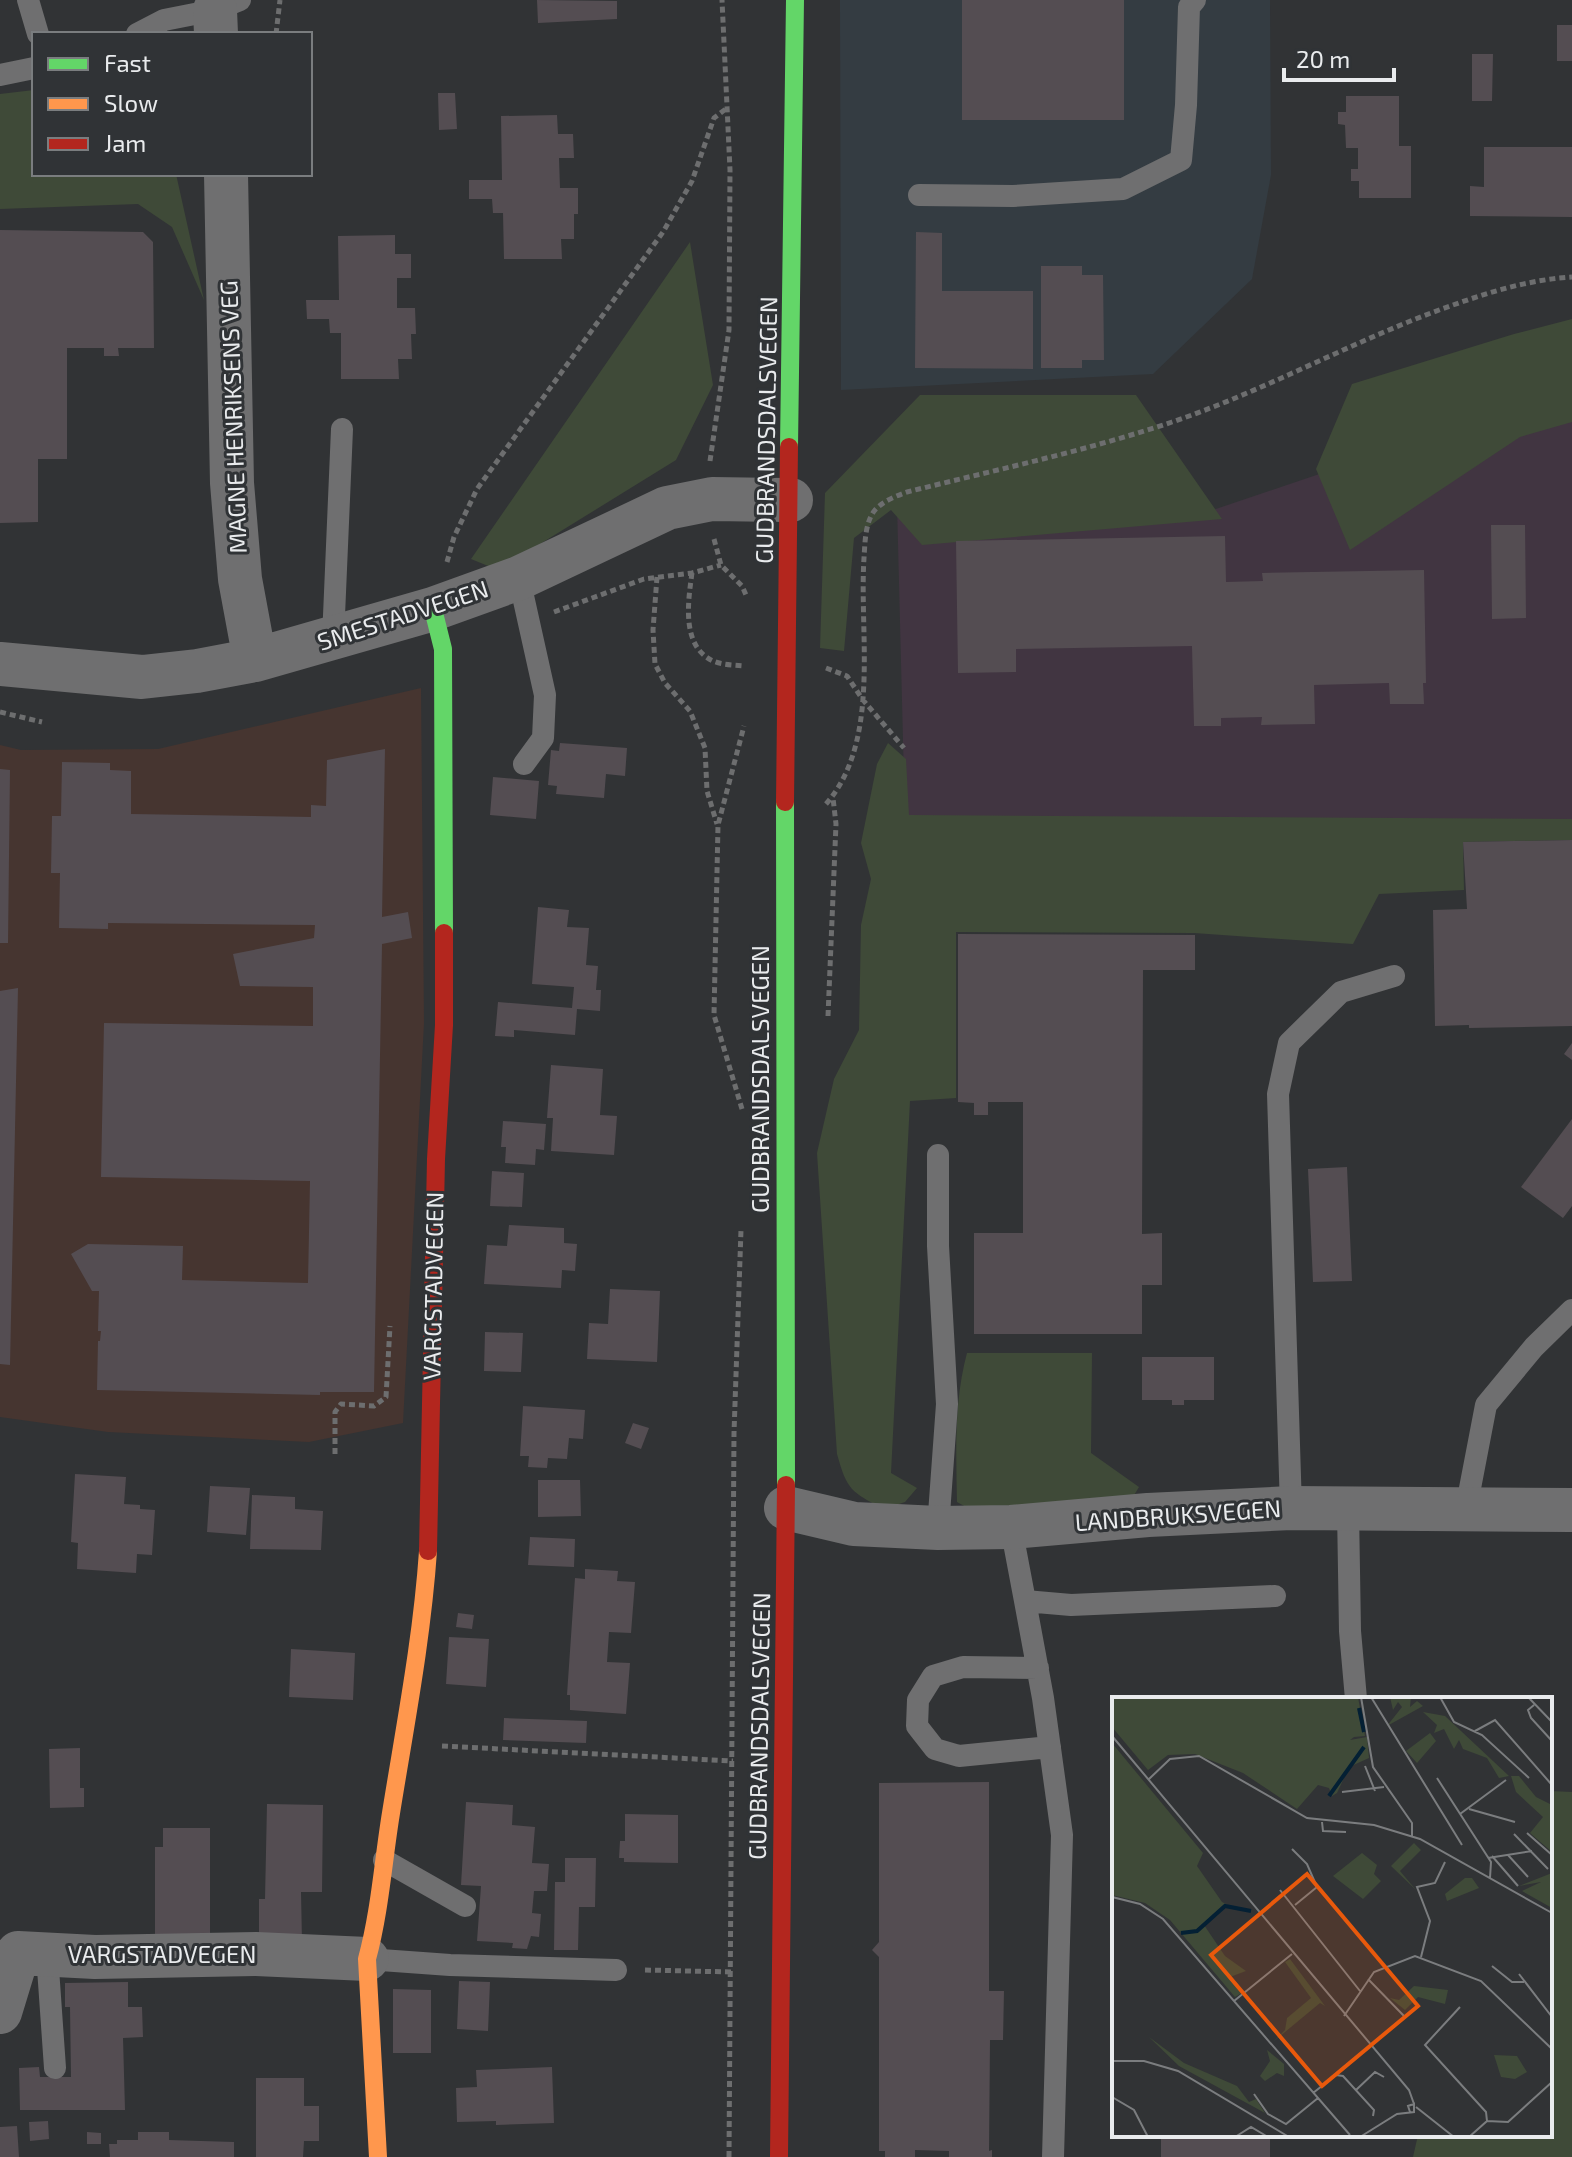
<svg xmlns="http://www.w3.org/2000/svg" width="1572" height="2157" font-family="'Exo 2',sans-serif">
	<rect width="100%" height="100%" fill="#313335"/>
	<path fill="#413541" d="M1572,402V825L905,820L897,504L1207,512L1340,467Z"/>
	<path fill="#343c42" d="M840,0H1270L1271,175L1252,279L1153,374L841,390Z"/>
	<path fill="#463530" d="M421,688L424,1023L403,1423L309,1442L108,1432L0,1417V745L21,750L158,749Z"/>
	<path fill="#3f4a38" d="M34,90V174H176L204,300L172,227L138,204L0,209V94Z
		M690,242L713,385L676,460L498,570L471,559Z
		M1572,319V422L1520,437L1350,550L1316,469L1352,384L1514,334Z
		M920,395H1136L1222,519L922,545L891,510L854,538L844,651L820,648L825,493Z
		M888,743L906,759L909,815L1572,819V840L1463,842L1464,890L1379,894L1353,944L1194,933L956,932V1098L910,1101L891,1473L917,1488L905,1502L884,1509C851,1492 847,1490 837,1454L817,1153L834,1079L859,1030L861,925L871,879L861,843L877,764Z
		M967,1353H1092L1091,1453L1139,1487L1127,1507L973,1511L957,1502C956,1452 954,1401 967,1353Z
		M1550,1791L1572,1792V2157H1413L1418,2135H1550Z"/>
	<path fill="#544d52" d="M537,0L617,1V19L538,23Z
		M962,0H1124V120H962Z
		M1557,25H1572V61H1557Z
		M1472,54H1493L1492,101H1472Z
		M438,93H455L457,129L439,130Z
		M1346,96H1399V146H1411V198H1359V181H1351V169H1358V148H1346L1345,125L1338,124V112H1346Z
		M557,115L558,134H573L574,158H559L560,188H578V214H574V239H561L562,259H504L503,213H493L492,199H469V180H502L501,116Z
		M1484,147H1572V217L1470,216V186L1484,187Z
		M0,230L143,232L153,242L154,348H118L119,356H104V348H67V459H38V522L0,523Z
		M916,232L942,233V291H1033V369L915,368Z
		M395,235V254H411V278H397V308H415L416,334H411L412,359H398L399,379H341V333H330L329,319H307L306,300H339L338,236Z
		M1041,266H1082V275H1103L1104,360H1082V368H1041Z
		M1491,525H1525L1526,618L1492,619Z
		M1225,536L1226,582L1263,581L1262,573L1424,570L1426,683H1423L1424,704H1390L1389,683L1314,685L1315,724L1261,725L1262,717L1221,718V726H1194L1192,646L1016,649V672L958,673L956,541Z
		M560,743L627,748L625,776L606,774L604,798L556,794L557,786L548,785L551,750L559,751Z
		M385,749L382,917L408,912L412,938L382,944L374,1392H320V1395L97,1390L98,1341H100L101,1331H98L99,1291H92L71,1254L88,1244L183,1246L182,1280L308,1283L310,1181L101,1177L104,1023L313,1026V987L240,986L233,954L314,938L315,925L108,923V929L59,928L60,873H51L52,816H61L62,762L110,763V770L131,771V814L311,817V805L326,806L327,760Z
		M0,769L10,770L8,943H0Z
		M493,777L539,781L536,819L490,815Z
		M1572,840V1026L1469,1028V1025L1435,1026L1433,910L1467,909L1463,842Z
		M538,907L569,910L567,927L589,928L586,965L598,966L596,990H601L600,1011L577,1009L575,1035L514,1030V1037L495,1036L498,1002L572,1008L574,987L532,984Z
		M958,934L1195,935V970H1143L1142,1234L1162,1233V1285H1142V1334H974V1233H1023V1102H988V1115H974V1103L958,1102Z
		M18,988L10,1365L0,1364V991Z
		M1572,1043V1060L1564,1054Z
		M551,1065L603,1069L600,1115L617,1116L614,1155L551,1151L553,1118H547Z
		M1572,1119V1206L1563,1218L1521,1187Z
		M503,1121L546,1124L544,1150L536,1149L535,1165L505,1163L506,1147H501Z
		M1347,1167L1352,1281L1313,1282L1308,1169Z
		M492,1171L524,1173L522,1207L490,1206Z
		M509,1225L564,1228V1243L577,1244L575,1271L562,1270L561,1288L484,1284L487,1245L507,1246Z
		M610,1289L660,1291L657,1362L587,1359L589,1323L608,1324Z
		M485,1332L523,1333L521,1372L484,1371Z
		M1142,1357H1214V1400H1184V1405H1172V1400H1142Z
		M523,1406L585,1410L583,1439L569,1438L567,1459L548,1458L547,1468L528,1467L529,1456H520Z
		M633,1423L649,1428L641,1449L625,1443Z
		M75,1474L126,1477L124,1504L140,1505V1509L155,1510L152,1555L137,1554L136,1573L77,1569L78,1543L71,1542Z
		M538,1480H580L581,1516L538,1517Z
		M210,1486L250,1488L246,1535L207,1532Z
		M252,1495L295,1497V1509L323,1511L321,1550L250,1549Z
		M530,1537L575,1539L574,1567L528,1565Z
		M585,1569L618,1571L617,1581L635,1582L631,1633L609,1632L607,1662L630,1663L626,1714L570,1710V1695H567L575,1578L585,1579Z
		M458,1613L474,1615L472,1629L456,1627Z
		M449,1637L489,1639L486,1687L446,1684Z
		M291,1649L355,1653L353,1700L289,1697Z
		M504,1718L587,1721L586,1743L503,1740Z
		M80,1748V1788H84V1807L50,1808L49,1749Z
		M989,1782V1991H1004L1003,2040H990L989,2151L992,2150V2157H949V2151L915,2150V2157H885V2151H879V1957L872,1950L879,1942V1783Z
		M466,1802L513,1805L512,1825L535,1827L532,1863L549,1864L547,1891H534L532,1913L541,1914L539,1937L531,1936L527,1949L512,1948L513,1943L477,1941L481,1886L461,1885Z
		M267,1804L323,1805L322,1892H301L302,1942H259V1899H265Z
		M625,1814L678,1815V1863L624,1862V1858H619L620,1841H625Z
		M163,1828H210V1934H155V1847H163Z
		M565,1858H596L595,1907H579L578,1950H554L555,1882H565Z
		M459,1981L490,1982L488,2031L457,2029Z
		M128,1982V2007H142L143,2037L123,2038L125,2110H20L19,2068L39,2067L40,2077H71L70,2007H65V1983Z
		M393,1989L431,1990V2053H393Z
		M552,2067L554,2123L496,2125V2121L457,2122L456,2088L477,2087L476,2070Z
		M256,2078H304V2106H319V2141H304L303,2157H256Z
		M48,2121L49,2139L30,2141L29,2122Z
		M17,2126L19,2157H0V2127Z
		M87,2132L101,2133V2144H87Z
		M138,2132H169V2140L234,2142V2157H110L109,2144H117V2140H138Z
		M1161,2135H1270V2157H1161Z"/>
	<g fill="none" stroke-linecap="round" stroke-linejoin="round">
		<path stroke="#6d6e6f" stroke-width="5" stroke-dasharray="6 4" stroke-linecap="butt" d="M276,34L280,0
			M710,461L729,330L730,170L722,0
			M714,539L721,565L742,586L746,595
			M447,562L454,537L477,489L663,232L692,181L714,118L727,108
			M692,573C688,602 681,646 713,661C722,665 735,665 745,666
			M657,577L653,630L655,664L665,683L690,711L705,748L707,791L717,824
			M554,612L644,579L692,573L721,565
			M826,668L847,676L863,700L904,748
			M0,712L42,722
			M826,804C881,741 859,635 864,558C865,543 865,522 875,510C883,501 896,496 907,492C995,470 1086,451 1172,422C1261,392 1344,346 1431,313C1477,296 1523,280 1572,277
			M828,1016L836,824L833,798
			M742,1109L714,1015L718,825L744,726
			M335,1454V1412L341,1404L374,1406L386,1397L390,1326
			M442,1746L733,1761
			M645,1970L732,1972
			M729,2157L734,1433L741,1230"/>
		<path stroke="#6f6f70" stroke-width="22" d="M28,0L38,34
			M137,34L164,20L215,10L240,0
			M0,75L34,68
			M919,195L1013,196L1123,189L1181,160L1186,105L1189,7L1195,0
			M519,578L545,695L543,738L524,764
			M333,639L342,429
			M938,1155V1246L947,1404L938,1528
			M1291,1508L1278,1094L1289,1043L1341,992L1394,976
			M1466,1509L1486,1405L1534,1347L1572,1310
			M1348,1510L1350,1631L1356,1699
			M1011,1527L1025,1601L1071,1605L1275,1596
			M1025,1601L1043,1698L1062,1835L1053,2157
			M1038,1668L963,1667L933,1676L918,1700L917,1726L935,1749L959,1756L1050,1747
			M384,1860L465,1906
			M47,1954L55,2068
			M367,1959L450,1965L616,1970"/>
		<path stroke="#6f6f70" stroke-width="44" d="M215,10L216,34
			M226,174L232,483L240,579L255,660
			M0,664L142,677L197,671L255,660L433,609L519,578L667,508L712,499L791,500
			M786,1508L854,1524L938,1528L1011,1527L1148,1515L1291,1508L1572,1510
			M0,2012L18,1953L95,1957L256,1954L367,1959"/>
		<path stroke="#63d668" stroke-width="18" d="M789,447L795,0
			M433,609L443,649L444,933
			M785,802L786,1485"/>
		<path stroke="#ff974d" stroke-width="18" d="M378,2157L367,1959C380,1911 383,1862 391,1813C405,1726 422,1639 428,1551"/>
		<path stroke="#b3261e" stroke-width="18" d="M785,802L789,447
			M428,1551L436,1159L444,1025V933
			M779,2157L786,1485"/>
	</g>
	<g text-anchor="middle" stroke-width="6" stroke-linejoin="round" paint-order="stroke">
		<g font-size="24" fill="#e9ebed" stroke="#303336">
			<text transform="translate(234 417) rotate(-92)" y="8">MAGNE HENRIKSENS VEG</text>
			<text transform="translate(767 430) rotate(-89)" y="8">GUDBRANDSDALSVEGEN</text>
			<text transform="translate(403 616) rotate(-18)" y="8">SMESTADVEGEN</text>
			<text transform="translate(761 1079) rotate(-90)" y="8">GUDBRANDSDALSVEGEN</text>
			<text transform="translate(434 1286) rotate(-89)" y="8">VARGSTADVEGEN</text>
			<text transform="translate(1178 1516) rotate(-4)" y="8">LANDBRUKSVEGEN</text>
			<text transform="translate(760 1726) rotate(-89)" y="8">GUDBRANDSDALSVEGEN</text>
			<text x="162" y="1963">VARGSTADVEGEN</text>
		</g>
	</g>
	<g transform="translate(1112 1697)">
		<rect width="440" height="440" fill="#313335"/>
		<path d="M0,0H246L253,39L242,40L238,43L255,40L257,61L237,70L225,96L220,99L217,91L206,88L185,112L131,76L83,57L56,58L36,73L0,30ZM278,0H299L298,10L305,4L311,9L275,29L290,10L286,5L281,13ZM311,15L333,19L397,79L387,81L375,61L351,52L347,43L342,52L332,32L322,36L325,28ZM318,36L324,44L305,66L294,54ZM0,46L91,156L85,169L110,205L122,211L112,210L92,228L113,259L134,274L118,280L130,296L123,300L58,223L33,206L0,198ZM399,79H407L424,100L440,108V155L418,136L431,120L404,95ZM302,146L309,153L288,174L304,193L279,169ZM250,156L265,168L262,177L269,184L251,202L221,179ZM440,176V211L410,194L429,185L407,189ZM353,181H360L367,191L335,204L333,197ZM178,262L213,309L208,306L161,345L173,333L175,321L199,301L173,265ZM302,289L336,293L333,307L306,300L293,313L278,301L287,303ZM37,340L72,366L125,389L137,405L144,402L153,416L67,369ZM155,353L172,367V379L165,376L153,384L148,379L158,364ZM382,358L405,359L415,375L403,382L389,380Z" fill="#3f4a38"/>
		<path fill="none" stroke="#042034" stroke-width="4" d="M247,11L252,35M217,99L252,50M69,236L85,234L113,209L139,214"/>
		<path fill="none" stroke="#7b7d7f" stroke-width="2" d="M249,0L261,70L300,126V139M259,0L350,148M328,0L342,25L370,38L417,81M416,0L440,25M422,8L416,13L419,21L440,44M363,34L383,23L440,88M0,39L297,393L302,407M253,69L263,94M325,81L379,165L378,181M36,83L58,62L87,59L195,121L262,128L308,142L440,216M230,95L272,90M357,112L403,125M348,117L394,83M210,125L211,134L234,135M415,136L440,158M402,137L436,172M180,152L195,167L205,190L183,208M396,158L416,180M380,159L406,189M376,161L420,154M168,193L248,294M0,200L28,207L51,222L238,438M309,260L318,224L305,190L323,186L333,165M380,269L400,285H412M407,277L440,320M256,282L292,319M122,304L180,257M348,310L313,348L374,415L375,424L357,440M232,319L262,275L303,259L369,284L440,352M0,364H32L66,374L177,440M244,393L263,375L272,380M201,396L224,378L231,379L262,413L261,419M142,397L156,417L174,427L206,401M0,400L22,413L36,440M304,410L342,440M375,424L396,425L440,385M123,440L139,430L156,440M248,440L285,417L302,415V407L296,409L298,415"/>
		<path fill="#e8590c" fill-opacity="0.15" stroke="#e8590c" stroke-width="4" d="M195,177L306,309L210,389L99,258Z"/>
		<rect width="440" height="440" fill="none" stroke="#e9ebed" stroke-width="4"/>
	</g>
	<rect x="32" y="32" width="280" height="144" fill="#303336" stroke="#7a7d7f" stroke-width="2"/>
	<rect x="48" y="58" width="40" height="12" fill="#63d668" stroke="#7a7d7f" stroke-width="2"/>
	<text x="104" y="72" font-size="24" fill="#e9ebed">Fast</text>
	<rect x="48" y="98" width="40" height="12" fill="#ff974d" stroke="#7a7d7f" stroke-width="2"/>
	<text x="104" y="112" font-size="24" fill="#e9ebed">Slow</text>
	<rect x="48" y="138" width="40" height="12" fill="#b3261e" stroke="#7a7d7f" stroke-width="2"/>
	<text x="104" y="152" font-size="24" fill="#e9ebed">Jam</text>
	<path d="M1284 68v12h110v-12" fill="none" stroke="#e9ebed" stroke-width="4"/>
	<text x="1296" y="68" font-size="24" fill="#e9ebed" stroke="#303336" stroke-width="6" paint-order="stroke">20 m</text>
</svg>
